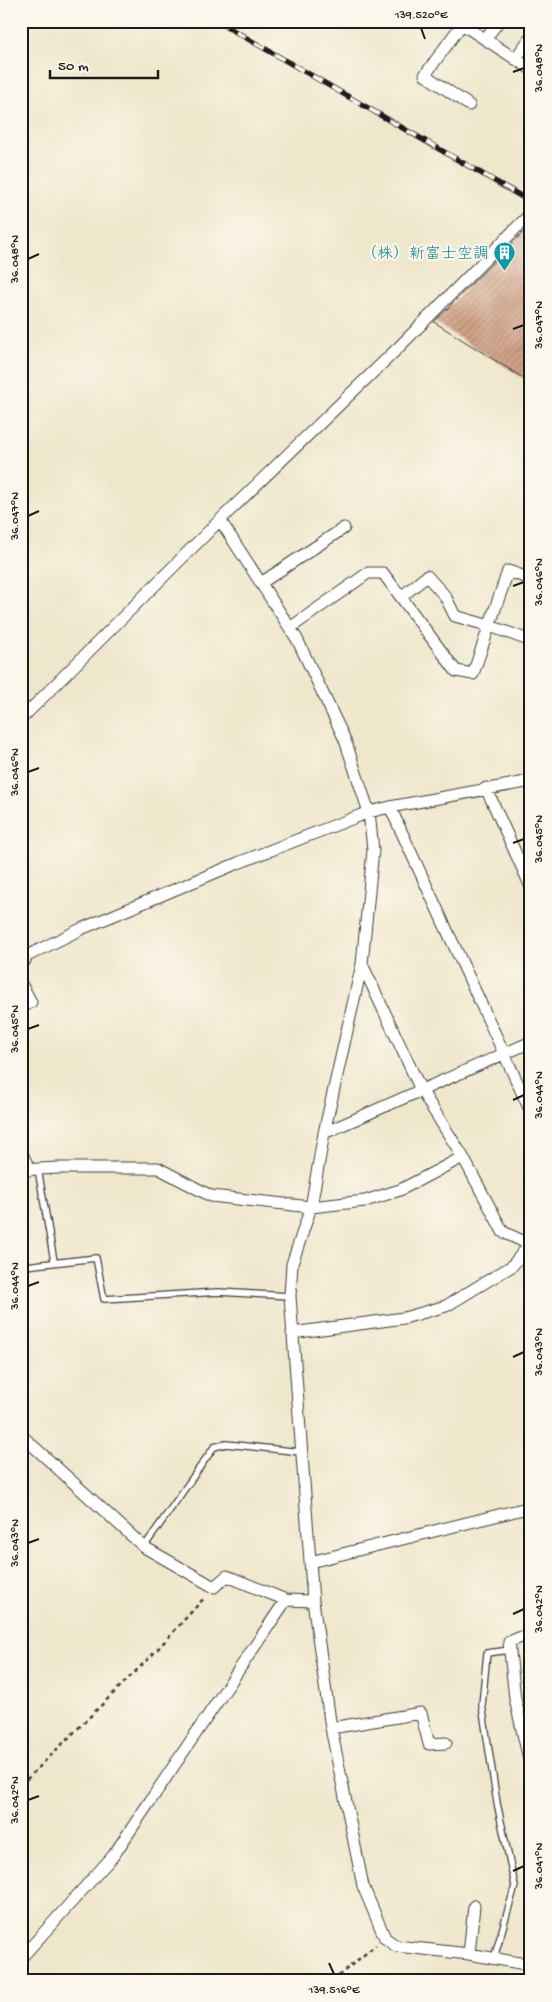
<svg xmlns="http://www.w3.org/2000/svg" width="552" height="2002" font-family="'Gochi Hand','Klee One',sans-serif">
	<defs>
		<pattern id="building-hatch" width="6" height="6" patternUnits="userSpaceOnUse" patternTransform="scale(1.25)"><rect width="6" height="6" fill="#d1a287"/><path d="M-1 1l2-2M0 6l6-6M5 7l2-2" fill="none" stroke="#a9836e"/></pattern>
	</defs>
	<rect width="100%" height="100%" fill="#fbf7ec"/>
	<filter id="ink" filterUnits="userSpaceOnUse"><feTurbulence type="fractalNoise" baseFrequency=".02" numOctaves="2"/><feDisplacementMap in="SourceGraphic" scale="10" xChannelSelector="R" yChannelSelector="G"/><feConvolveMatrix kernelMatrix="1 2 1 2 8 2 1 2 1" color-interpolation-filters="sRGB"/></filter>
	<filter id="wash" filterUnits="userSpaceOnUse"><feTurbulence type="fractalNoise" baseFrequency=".0096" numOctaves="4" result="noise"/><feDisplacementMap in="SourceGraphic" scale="20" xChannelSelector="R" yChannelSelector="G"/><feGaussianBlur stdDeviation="1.12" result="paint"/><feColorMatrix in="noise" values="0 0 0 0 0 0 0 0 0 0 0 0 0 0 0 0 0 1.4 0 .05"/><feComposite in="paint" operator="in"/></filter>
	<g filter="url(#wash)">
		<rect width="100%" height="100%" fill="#efe7cc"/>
		<g id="blocks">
			<path fill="url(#building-hatch)" d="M531,224V383L434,322Z"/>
		</g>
	</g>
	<g filter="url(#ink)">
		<use href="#blocks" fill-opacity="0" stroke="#3c3a36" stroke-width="1"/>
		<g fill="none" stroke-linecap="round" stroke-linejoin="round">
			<defs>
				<path id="lane" d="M38,1169L54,1261
					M25,1266L96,1258L104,1299L218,1292L290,1296
					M144,1547L214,1447L226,1444L301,1452
					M494,1958L515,1886L497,1803L482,1705L487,1653L510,1650"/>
				<path id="street" d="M457,21L531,69
					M462,24L425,75L469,105
					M485,39L499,21
					M515,59L531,37
					M220,520L297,639L345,740L369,812L373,850L362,964L324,1133L311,1207L292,1264L290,1296L313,1601L331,1728L363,1886L385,1938L396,1946L469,1954L531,1965
					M261,583L344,528
					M401,597L427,576L445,596L455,616L490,626L531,641
					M290,628L368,573H383L456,671L473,674L508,571L531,579
					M21,719L220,520L397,349L531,213
					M486,788L531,887
					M390,807L531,1112
					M21,959L81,929L238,863L369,812L390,807L531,781
					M362,964L421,1090L463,1157L503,1232L531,1245
					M21,984L31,1002L21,1008
					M324,1133L531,1042
					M21,1152L30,1170
					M21,1170L58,1168H158L211,1196L311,1207L365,1201L400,1190L463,1157
					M292,1333L404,1318L446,1306L512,1266L529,1245
					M21,1435L144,1547L214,1587L227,1576L286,1600
					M310,1562L531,1507
					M531,1633L509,1642L515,1699L531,1768
					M331,1728L421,1713L429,1744L446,1743
					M469,1954L474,1906
					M21,1958L113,1856L286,1600L313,1601"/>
				<path id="secondary" d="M21,958L23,959"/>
			</defs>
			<use href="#lane" stroke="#3c3a36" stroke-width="8"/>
			<use href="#street" stroke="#3c3a36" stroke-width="13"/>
			<use href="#secondary" stroke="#3c3a36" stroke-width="18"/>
			<path stroke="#3c3a36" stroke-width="2.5" stroke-dasharray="4 4" stroke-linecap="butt" d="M21,1785L155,1652L205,1597
				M332,1981L376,1945"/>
			<use href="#lane" stroke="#fff" stroke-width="5.5"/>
			<use href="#street" stroke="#fff" stroke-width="11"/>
			<use href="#secondary" stroke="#f9e7c3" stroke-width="16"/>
			<defs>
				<path id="rail" d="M217,21L531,202"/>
			</defs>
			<use href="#rail" stroke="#1c1c1c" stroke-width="5.5"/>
			<use href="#rail" stroke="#fbf7ec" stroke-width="4" stroke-dasharray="11" stroke-linecap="butt"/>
		</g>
	</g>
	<path fill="none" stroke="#1c1c1c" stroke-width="2" d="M421,28L425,39M513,72L524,68M28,259L39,254M513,329L524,325M28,516L39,511M513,586L524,582M28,772L39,768M513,843L524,839M28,1029L39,1025M513,1100L524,1095M28,1286L39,1282M513,1357L524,1352M28,1543L39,1539M513,1614L524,1609M28,1800L39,1796M513,1871L524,1866M329,1963L334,1974"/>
	<defs>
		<symbol id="building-pin" viewBox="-11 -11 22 30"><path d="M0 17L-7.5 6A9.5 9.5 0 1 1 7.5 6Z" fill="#0f9aa8" stroke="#fbf7ec"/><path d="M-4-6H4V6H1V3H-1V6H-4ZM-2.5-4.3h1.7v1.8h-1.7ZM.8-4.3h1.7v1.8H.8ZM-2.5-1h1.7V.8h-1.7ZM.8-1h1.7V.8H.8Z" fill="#fff"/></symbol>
	</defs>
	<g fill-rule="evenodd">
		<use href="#building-pin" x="492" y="240" width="25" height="34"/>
	</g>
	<g text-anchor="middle" stroke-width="4" stroke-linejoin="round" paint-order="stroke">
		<g font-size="16" fill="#0d838f" stroke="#fbf7ec" text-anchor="end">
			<text x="489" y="258">（株）新富士空調</text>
		</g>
	</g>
	<rect width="552" height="2002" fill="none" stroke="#fbf7ec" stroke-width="55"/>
	<path d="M50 70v8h108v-8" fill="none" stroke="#1c1c1c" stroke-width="2.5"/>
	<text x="58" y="70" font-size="15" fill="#1c1c1c" stroke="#fbf7ec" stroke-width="4" paint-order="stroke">50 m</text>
	<rect x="28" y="28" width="496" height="1946" fill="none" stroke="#1c1c1c" stroke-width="2"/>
	<g font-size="12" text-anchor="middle" fill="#1c1c1c">
		<text x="421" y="18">139.520°E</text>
		<text transform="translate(538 68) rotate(-90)" y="4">36.048°N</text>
		<text transform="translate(14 259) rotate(-90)" y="4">36.048°N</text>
		<text transform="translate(538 325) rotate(-90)" y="4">36.047°N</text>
		<text transform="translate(14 516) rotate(-90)" y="4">36.047°N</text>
		<text transform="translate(538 582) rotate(-90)" y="4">36.046°N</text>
		<text transform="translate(14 772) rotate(-90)" y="4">36.046°N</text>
		<text transform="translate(538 839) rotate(-90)" y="4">36.045°N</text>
		<text transform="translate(14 1029) rotate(-90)" y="4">36.045°N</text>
		<text transform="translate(538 1095) rotate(-90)" y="4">36.044°N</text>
		<text transform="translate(14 1286) rotate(-90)" y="4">36.044°N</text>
		<text transform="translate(538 1352) rotate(-90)" y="4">36.043°N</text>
		<text transform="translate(14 1543) rotate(-90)" y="4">36.043°N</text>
		<text transform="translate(538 1609) rotate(-90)" y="4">36.042°N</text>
		<text transform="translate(14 1800) rotate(-90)" y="4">36.042°N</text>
		<text transform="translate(538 1866) rotate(-90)" y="4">36.041°N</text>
		<text x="334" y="1993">139.516°E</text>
	</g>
</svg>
